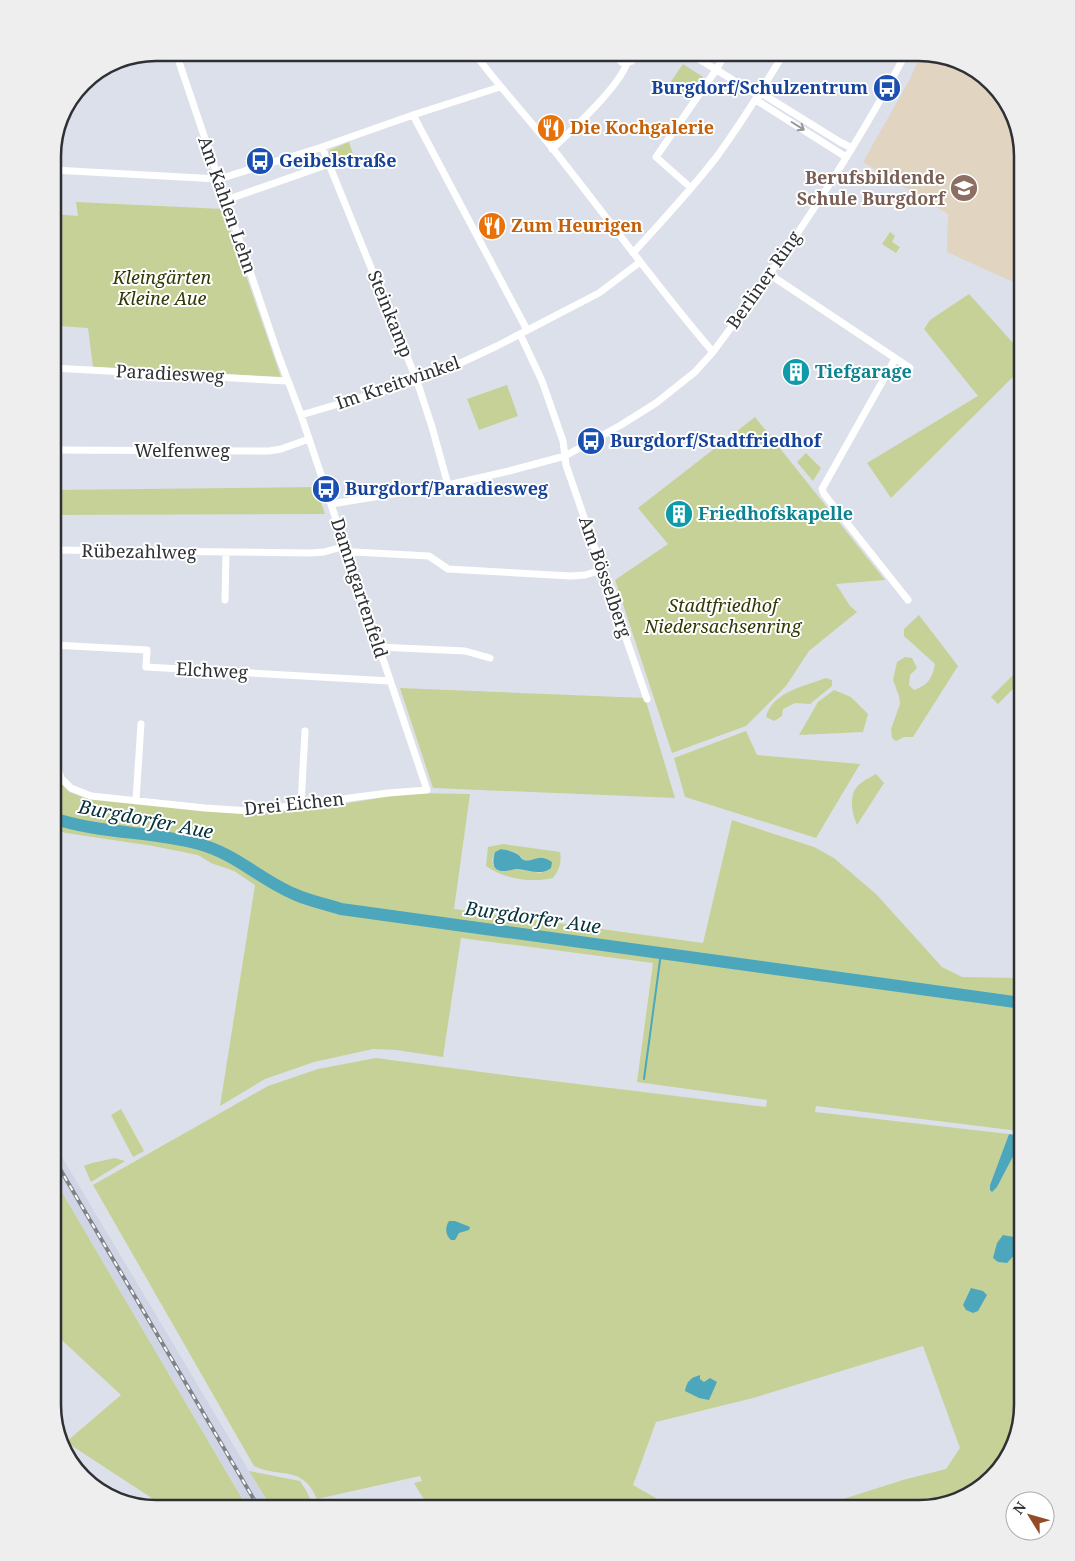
<svg xmlns="http://www.w3.org/2000/svg" width="1075" height="1561" font-family="'Noto Serif',serif">
	<rect width="100%" height="100%" fill="#dce0ea"/>
	<path fill="#cfd5e5" d="M53,1142L271,1508H248L53,1177Z"/>
	<path fill="#e1d4c1" d="M921,53L971,67L1009,105L1022,157V286L947,252L948,214L863,162L910,79Z"/>
	<path fill="#c6d197" fill-rule="evenodd" d="M683,64L703,77L690,97L670,83Z
		M349,142L353,154L331,162L328,154L330,150Z
		M76,202L223,209L281,377L93,367L88,328L59,326L53,282V214L78,216Z
		M890,232L895,236L892,242L900,247L896,253L882,244Z
		M969,294L1014,344L1022,338V368L891,498L867,463L978,396L924,329L930,320Z
		M507,385L518,416L479,430L467,399Z
		M755,417L885,580L836,584L850,606L857,612L809,651L786,686L746,726L672,753L615,580L668,544L638,508Z
		M806,453L821,468L813,481L797,462Z
		M316,487L325,514L53,515V490Z
		M919,615L958,666L913,737H904L896,741L892,738L891,729L900,704L899,696L893,680L897,662L905,657L912,658L917,668L910,675L909,685L914,690C928,685 932,679 935,664L904,636V629Z
		M1022,666V680L998,704L991,697Z
		M826,678L832,680V686L810,704L795,703L783,709L782,716L774,721L766,717C772,692 805,686 826,678Z
		M400,688L645,698L675,798L433,788Z
		M834,690L851,697L868,714L863,732L799,735L818,702Z
		M746,731L757,755L860,764L816,838L685,797L674,758Z
		M53,761L58,780L69,792L85,798L250,814L306,810L409,793L470,794L454,909L703,943L732,820L814,847L834,858L876,894L942,967L962,977L1022,978V999L452,921L335,902L291,888L230,853L211,844L187,837L145,829L68,820L53,814Z
		M876,774L884,783L857,825C851,812 848,792 861,783C866,779 871,777 876,774Z
		M53,822L72,827L199,847L228,859L261,880L293,897L341,912L1022,1005V1134L1011,1130L816,1106L815,1112L1009,1134L990,1185L997,1187L1021,1139L1022,1140V1405L1008,1457L970,1495L919,1508H815L903,1480L946,1469L960,1448L923,1346L753,1398L656,1422L633,1485L673,1508H429L414,1483L422,1481L420,1476L317,1499C302,1464 281,1479 254,1466L93,1185L268,1086L318,1069L376,1058L520,1077L766,1107L767,1100L637,1082L653,963L461,938L443,1057L396,1050L373,1049L314,1062L265,1079L220,1106L255,885L234,871L211,863L198,855L153,846L66,833L53,829Z
		M503,844L560,852C562,863 559,870 553,878C531,883 504,879 486,866L488,847ZM501,849C507,850 513,851 518,854C521,856 521,858 524,860C532,863 539,852 552,862L541,873L516,869L506,871L493,865L492,860L495,852Z
		M121,1109L144,1151L133,1157L111,1115Z
		M115,1158L125,1161L91,1182L84,1166L92,1163Z
		M53,1177L247,1507L248,1508H167L66,1442L121,1395L53,1332Z
		M249,1471L300,1481L307,1492L310,1499L271,1507Z"/>
	<path fill="#4ca7bc" d="M501,849C506,850 513,851 517,854C521,856 520,858 524,860C532,863 539,852 552,862L551,868C541,876 529,870 517,869C513,869 509,871 505,871C492,872 492,861 495,852Z
		M1009,1134L1015,1135L1021,1139L1020,1143L997,1187L992,1192L990,1190V1185Z
		M449,1221H455L470,1227L469,1230L459,1233L455,1240H451C445,1235 445,1227 449,1221Z
		M1003,1235L1020,1238L1022,1241L1017,1252L1007,1263L998,1262L993,1258L997,1243Z
		M971,1288L983,1291L987,1295L978,1311L973,1313L966,1310L963,1305Z
		M700,1375V1379L704,1382L710,1378L717,1382L709,1400L699,1398L685,1391C687,1381 690,1378 700,1375Z"/>
	<g fill="none" stroke-linecap="round" stroke-linejoin="round">
		<path stroke="#4ca7bc" stroke-width="2" d="M644,1079L661,953"/>
		<path stroke="#4ca7bc" stroke-width="12" d="M53,818C100,834 151,831 199,844C234,853 261,880 294,894C309,901 326,904 341,909L1022,1003"/>
		<path stroke="#fff" stroke-width="7" d="M474,53C499,86 527,117 553,149C607,217 657,287 713,352
			M611,53L623,63H627
			M689,53L759,96
			M134,57C180,60 216,59 261,53
			M761,93L840,142L852,148
			M756,100L846,157
			M413,115L527,330
			M322,147L417,381L432,427L448,485
			M552,149C572,130 619,87 627,63L632,61L638,53
			M53,170L219,179L322,147L413,115L500,87
			M691,188L656,157L716,70L726,53
			M226,200L329,164
			M633,253C662,221 692,189 718,155C742,122 763,88 784,53
			M769,274L910,368
			M520,334L542,381L563,441L566,465L647,699
			M895,359L822,489L824,494L908,600
			M53,368L287,381
			M301,415L417,381L452,367L497,346L599,293L640,262
			M53,450L269,451L281,449L309,439
			M331,504L448,485L509,471L565,456L621,425L656,403L695,372L713,352C784,257 851,158 906,53
			M53,550L310,553L324,552L345,546
			M348,553L354,552L429,556L448,569L571,576L585,575L602,570
			M225,600L226,553
			M53,645L147,650L146,667L390,681
			M378,647L465,651L490,658
			M53,713L57,765L61,778L71,788L91,796L205,808L250,811L388,793L427,790L301,415L279,357L176,53
			M136,800L141,724
			M301,805L305,731"/>
		<defs>
			<path id="rail" d="M53,1157L259,1508"/>
		</defs>
		<use href="#rail" stroke="#7f8188" stroke-width="4"/>
		<use href="#rail" stroke="#fff" stroke-width="2" stroke-dasharray="5.5" stroke-linecap="butt"/>
	</g>
	<defs><path id="oneway-shaft" d="M-6 0H5M1.5-3L5.5 0L1.5 3" fill="none" stroke-width="1.6" stroke-linecap="round" stroke-linejoin="round" transform="scale(1.25)"/></defs>
	<use stroke="#96989a" href="#oneway-shaft" transform="translate(798 126) rotate(32)"/>
	<defs>
		<symbol id="bus-disc" viewBox="-11 -11 22 22"><circle r="9.5" fill="#1a4fb4" stroke="#fff"/><path d="M-5-6H5V4H4V6H2V4H-2V6H-4V4H-5ZM-3.5-4V0h7V-4ZM-3.5 1.2v1.5H-2V1.2ZM2 1.2v1.5H3.5V1.2Z" fill="#fff"/></symbol>
		<symbol id="restaurant-disc" viewBox="-11 -11 22 22"><circle r="9.5" fill="#e8710a" stroke="#fff"/><path d="M-5-6h1v4h1v-4h1v4h1v-4h1v5L-1.5 .5V6h-2V.5L-5-1ZM5-6V6H3V1.5H1.5Q1.5-4 5-6Z" fill="#fff"/></symbol>
		<symbol id="school-disc" viewBox="-11 -11 22 22"><circle r="9.5" fill="#8d6e63" stroke="#fff"/><path d="M0-5L7-2L0 1L-7-2ZM-4 1L0 2.5L4 1V4Q0 6-4 4Z" fill="#fff"/></symbol>
		<symbol id="building-disc" viewBox="-11 -11 22 22"><circle r="9.5" fill="#0f9aa8" stroke="#fff"/><path d="M-4-6H4V6H1V3H-1V6H-4ZM-2.5-4.3h1.7v1.8h-1.7ZM.8-4.3h1.7v1.8H.8ZM-2.5-1h1.7V.8h-1.7ZM.8-1h1.7V.8H.8Z" fill="#fff"/></symbol>
	</defs>
	<g fill-rule="evenodd">
		<use href="#bus-disc" x="871" y="72" width="32" height="32"/>
		<use href="#restaurant-disc" x="535" y="112" width="32" height="32"/>
		<use href="#bus-disc" x="244" y="145" width="32" height="32"/>
		<use href="#school-disc" x="948" y="172" width="32" height="32"/>
		<use href="#restaurant-disc" x="476" y="210" width="32" height="32"/>
		<use href="#building-disc" x="780" y="356" width="32" height="32"/>
		<use href="#bus-disc" x="575" y="425" width="32" height="32"/>
		<use href="#bus-disc" x="310" y="473" width="32" height="32"/>
		<use href="#building-disc" x="663" y="498" width="32" height="32"/>
	</g>
	<g text-anchor="middle" stroke-width="4" stroke-linejoin="round" paint-order="stroke">
		<g font-size="18" font-weight="bold" fill="#164399" stroke="#fff" text-anchor="start">
			<text x="868" y="94" text-anchor="end">Burgdorf/Schulzentrum</text>
			<text x="279" y="167">Geibelstraße</text>
			<text x="610" y="447">Burgdorf/Stadtfriedhof</text>
			<text x="345" y="495">Burgdorf/Paradiesweg</text>
		</g>
		<g font-size="18" font-weight="bold" fill="#c56008" stroke="#fff" text-anchor="start">
			<text x="570" y="134">Die Kochgalerie</text>
			<text x="511" y="232">Zum Heurigen</text>
		</g>
		<g font-size="18" font-weight="bold" fill="#785e54" stroke="#fff" text-anchor="end">
			<text x="945" y="184">Berufsbildende<tspan x="945" dy="21">Schule Burgdorf</tspan></text>
		</g>
		<g font-size="18" fill="#2e3034" stroke="#fff">
			<text transform="translate(227 205) rotate(71)" y="6">Am Kahlen Lehn</text>
			<text transform="translate(764 280) rotate(-55)" y="6">Berliner Ring</text>
			<text transform="translate(390 314) rotate(68)" y="6">Steinkamp</text>
			<text transform="translate(170 374) rotate(3)" y="6">Paradiesweg</text>
			<text transform="translate(398 383) rotate(-19)" y="6">Im Kreitwinkel</text>
			<text x="182" y="457">Welfenweg</text>
			<text transform="translate(139 552) rotate(1)" y="6">Rübezahlweg</text>
			<text transform="translate(605 577) rotate(71)" y="6">Am Bösselberg</text>
			<text transform="translate(359 588) rotate(72)" y="6">Dammgartenfeld</text>
			<text transform="translate(212 671) rotate(3)" y="6">Elchweg</text>
			<text transform="translate(294 804) rotate(-6)" y="6">Drei Eichen</text>
		</g>
		<g font-size="18" font-style="italic" fill="#323903" stroke="#fff">
			<text x="162" y="284">Kleingärten<tspan x="162" dy="21">Kleine Aue</tspan></text>
			<text x="723" y="612">Stadtfriedhof<tspan x="723" dy="21">Niedersachsenring</tspan></text>
		</g>
		<g font-size="18" font-weight="bold" fill="#0d838f" stroke="#fff" text-anchor="start">
			<text x="815" y="378">Tiefgarage</text>
			<text x="698" y="520">Friedhofskapelle</text>
		</g>
		<g font-size="19" font-style="italic" fill="#05323b" stroke="#fff">
			<text transform="translate(146 819) rotate(11)" y="7">Burgdorfer Aue</text>
			<text transform="translate(533 917) rotate(8)" y="7">Burgdorfer Aue</text>
		</g>
	</g>
	<path d="M0 0H1075V1561H0ZM156 61H919A95 95 0 0 1 1014 156V1405A95 95 0 0 1 919 1500H156A95 95 0 0 1 61 1405V156A95 95 0 0 1 156 61Z" fill="#eeeeef" fill-rule="evenodd"/>
	<path fill="none" stroke="#2e3034" stroke-width="2.5" d="M156 61H919A95 95 0 0 1 1014 156V1405A95 95 0 0 1 919 1500H156A95 95 0 0 1 61 1405V156A95 95 0 0 1 156 61Z"/>
	<g transform="translate(1030 1516) rotate(307)"><circle r="24" fill="#ffffff" stroke="#abacae"/>
	<path d="M0-4L9 19L0 12L-9 19Z" fill="#934c28"/>
	<text y="-8" font-size="14" font-weight="bold" text-anchor="middle" fill="#2e3034">N</text>
	</g>
</svg>
